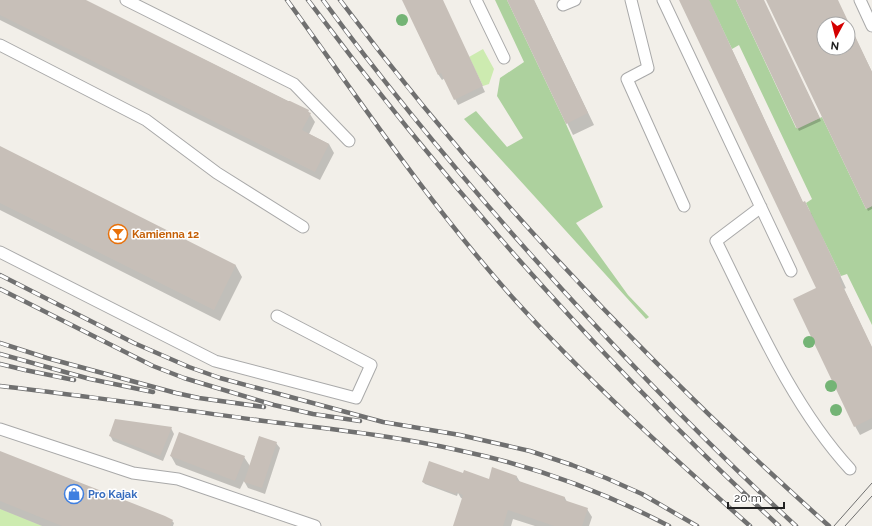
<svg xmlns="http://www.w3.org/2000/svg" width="872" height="526" font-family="Raleway,sans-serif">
	<rect width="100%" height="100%" fill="#f2efe9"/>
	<path fill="#cdebb0" d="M483,49L494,69L489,84L483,86L469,57Z
		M0,509L42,526H0Z"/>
	<path fill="#add19e" d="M495,0H507L566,124L603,207L576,223L628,295L649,317L646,319L464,119L476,111L507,147L523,138L497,96L500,78L524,62Z
		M709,0H736L796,128L822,117L866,209L872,206V325L847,274L841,276L806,203L812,199L739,45L732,49Z"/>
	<path fill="#0003" fill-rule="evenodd" d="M0,0H84L308,111L315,122L309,134L329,144L334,153L320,180L0,20Z
		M403,0H442L485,92L458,105L445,78L442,80L438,74Z
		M508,0H534L594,125L573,135Z
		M680,0H709L803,203L811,213L846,288L844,289L872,348V429L860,435L855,426L818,288Z
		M737,0H763L821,121L799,131Z
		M767,0H837L872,72V209L868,211ZM824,24H848V48H824Z
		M0,147L236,266L242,277L220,321L0,210Z
		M171,428L174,434L163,461L113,441L110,435Z
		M276,443L280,448L265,494L248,488L244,481L240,489L176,465L171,456L244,457L250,466Z
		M0,452L172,521L174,523L173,526H42L0,509Z
		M464,474L489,480L517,477L520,482L565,498L567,502L587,509L592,517L589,526H535L513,519L511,526H454L463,499L461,498L458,493L457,496L425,484L423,482Z"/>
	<path fill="#c7bfb8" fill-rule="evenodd" d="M0,0H86L288,101H290L309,110L308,112L311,113L302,130L329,144L315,172L0,15Z
		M402,0H443L483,86L454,100L441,73L438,75Z
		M507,0H534L588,113L566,124Z
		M679,0H709L803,202L805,201L841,276L839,278L872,347V418L854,427L793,299L816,288Z
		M736,0H764L820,118L797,129Z
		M766,0H838L872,72V206L866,209ZM824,24H848V48H824Z
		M0,146L236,265L214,310L0,203Z
		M115,419L172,427L160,456L109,436Z
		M179,432L245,456L235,481L170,456Z
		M259,436L277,442L262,488L244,482Z
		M0,451L165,516L173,520L170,526H62L0,501Z
		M429,461L463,473L464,470L489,479L492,467L517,476L516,480L565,497L564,500L588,508L582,526H554L508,510L503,526H453L463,495L456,492V494L422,482Z"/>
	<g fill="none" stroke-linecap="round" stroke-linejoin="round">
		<defs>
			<path id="lane" d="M126,0L294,84L349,141
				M476,0L504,58
				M631,0L648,68L627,79L684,206
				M663,0L791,271
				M860,0L872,26
				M563,5L575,0
				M0,45L146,120L217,173L303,227
				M761,207L716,241C754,317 792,406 850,469
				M0,252L215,361L356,398L371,365L277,316
				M0,429L133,473L178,479L315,526"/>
		</defs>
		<use href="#lane" stroke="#a9a9a9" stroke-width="13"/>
		<use href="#lane" stroke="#fff" stroke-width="11"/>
		<path stroke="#707070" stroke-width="1" d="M834,526L872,483
			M845,526L872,496"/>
		<defs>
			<path id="rail" d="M287,0C360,101 430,205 513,298C587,380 668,453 750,526
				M308,0C449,189 606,366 779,526
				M323,0C388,89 459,174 532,256C616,350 704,441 796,526
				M340,0C484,192 650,366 829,526
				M0,275L134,343L189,367L220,378L383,422L460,435L530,451L572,465L606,478L642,494L697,526
				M0,289L153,366L184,378L274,405L313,414L360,421
				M0,343L47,358L176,393L199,398L264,407
				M0,354L90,379L153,392
				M0,364L25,370L74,380
				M0,386C88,396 176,409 264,421C330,429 397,436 462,451C534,466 604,492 669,526"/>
		</defs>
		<use href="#rail" stroke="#707070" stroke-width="4.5"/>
		<use href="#rail" stroke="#fff" stroke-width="3" stroke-dasharray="9" stroke-linecap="butt"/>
	</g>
	<g fill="#74b475">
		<circle cx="402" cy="20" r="6"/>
		<circle cx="809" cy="342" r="6"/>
		<circle cx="831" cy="386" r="6"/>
		<circle cx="836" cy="410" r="6"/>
	</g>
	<defs>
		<symbol id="bar-ring" viewBox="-11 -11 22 22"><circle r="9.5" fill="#fff" stroke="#e8710a" stroke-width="1.5"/><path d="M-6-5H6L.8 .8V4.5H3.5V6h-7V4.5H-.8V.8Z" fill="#e8710a"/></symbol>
		<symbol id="shop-ring" viewBox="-11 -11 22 22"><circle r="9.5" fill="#fff" stroke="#3f7fe0" stroke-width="1.5"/><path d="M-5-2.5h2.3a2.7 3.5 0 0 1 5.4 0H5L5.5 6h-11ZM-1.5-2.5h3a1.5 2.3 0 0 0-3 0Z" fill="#3f7fe0"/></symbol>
	</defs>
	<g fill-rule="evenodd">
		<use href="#bar-ring" x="107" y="223" width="22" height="22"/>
		<use href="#shop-ring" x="63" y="483" width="22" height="22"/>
	</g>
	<g text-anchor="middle" stroke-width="3" stroke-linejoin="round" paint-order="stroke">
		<g font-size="11" font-weight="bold" fill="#c56008" stroke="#fff" text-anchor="start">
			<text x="132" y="238">Kamienna 12</text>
		</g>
		<g font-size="11" font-weight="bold" fill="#366cbe" stroke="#fff" text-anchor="start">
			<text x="88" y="498">Pro Kajak</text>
		</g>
	</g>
	<g transform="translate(836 36) rotate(187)"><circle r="19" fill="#ffffff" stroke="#a7a7a7"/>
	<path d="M0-3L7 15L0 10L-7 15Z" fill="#d40000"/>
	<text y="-6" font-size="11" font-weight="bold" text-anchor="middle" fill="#222222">N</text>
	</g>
	<path d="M728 502v6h56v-6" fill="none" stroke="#222222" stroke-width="2"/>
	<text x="734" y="502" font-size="12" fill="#222222" stroke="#ffffff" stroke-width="3" paint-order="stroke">20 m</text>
</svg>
